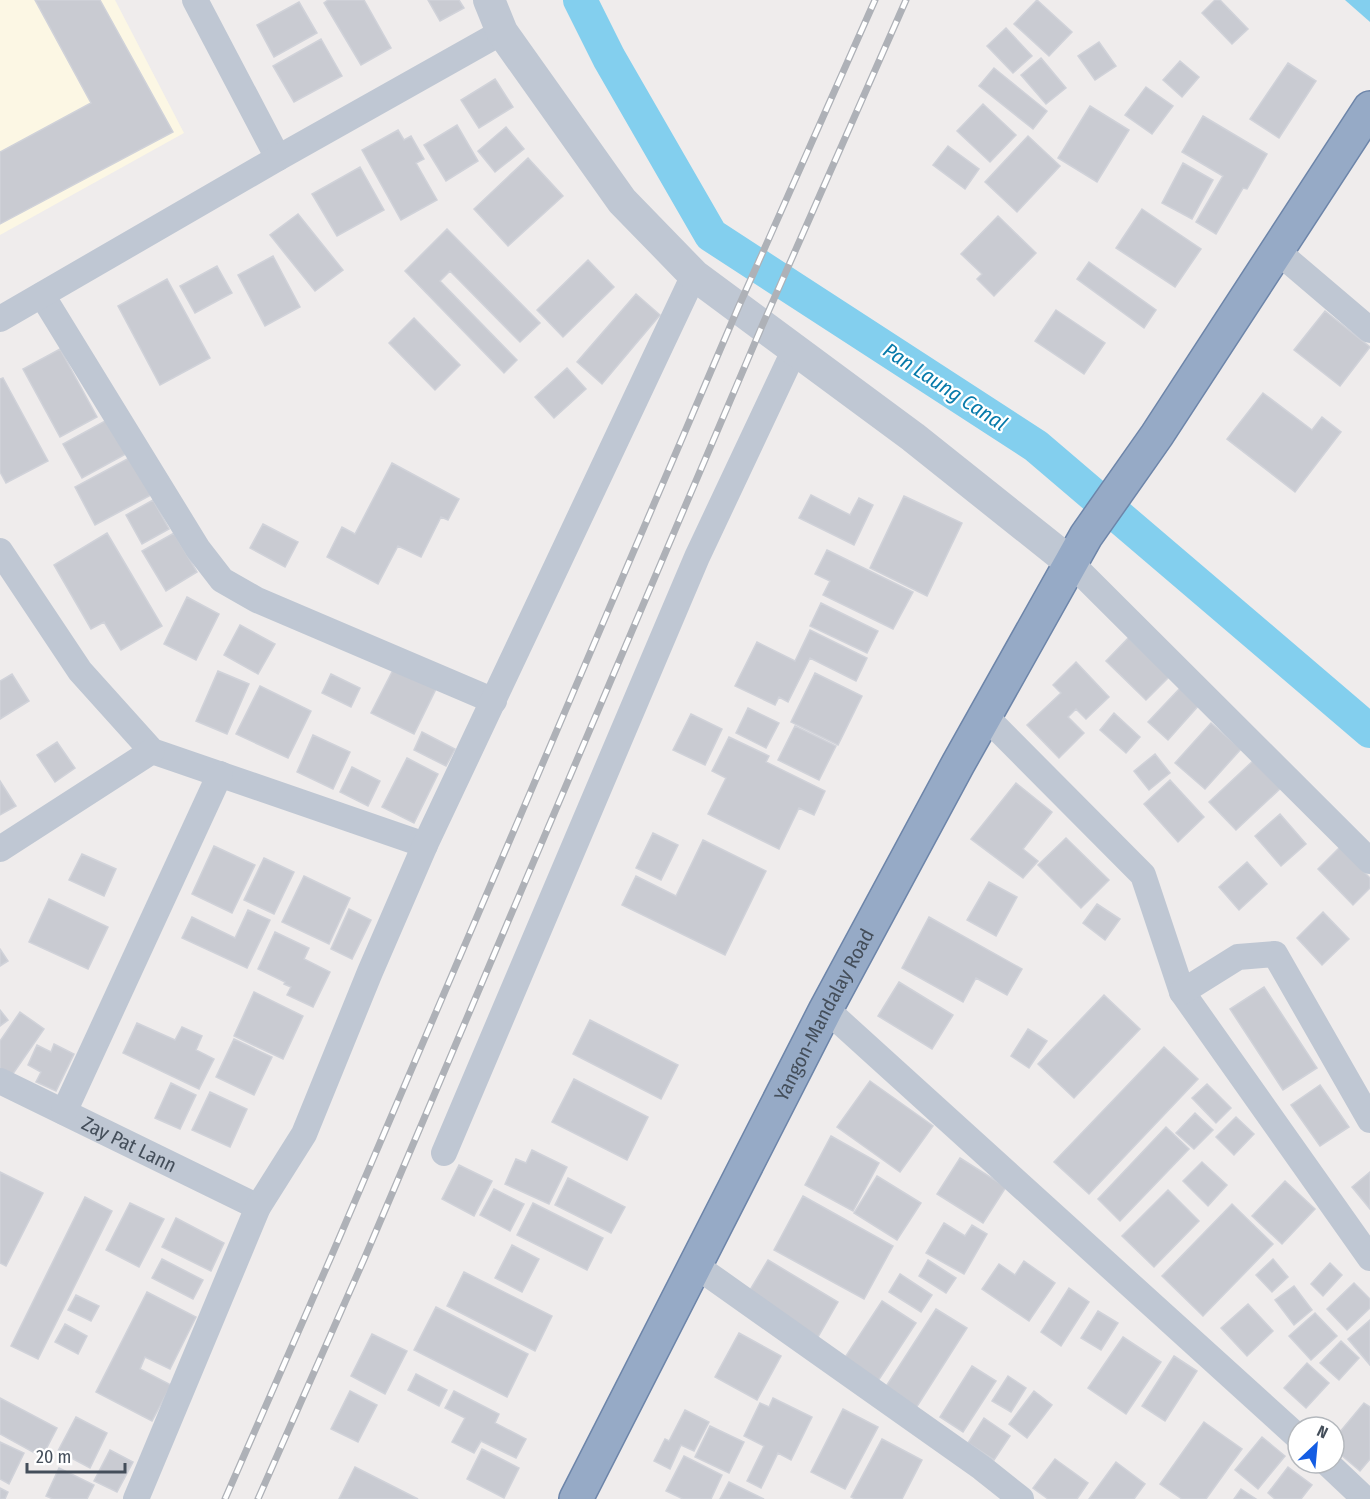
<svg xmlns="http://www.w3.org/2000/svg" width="1370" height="1499" font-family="'Fira Sans Condensed',sans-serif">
	<rect width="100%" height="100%" fill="#efecec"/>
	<path fill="#fcf7e4" d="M0,0H115L184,133L0,235Z"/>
	<path fill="#83cfee" d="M1345,0H1370V22Z"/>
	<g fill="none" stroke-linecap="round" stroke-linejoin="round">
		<path stroke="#83cfee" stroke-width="34" d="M580,0L609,58L711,235L1036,446L1370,731"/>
	</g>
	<path fill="#c9cbd2" stroke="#d0d2d9" stroke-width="1.5" d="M35,0H100L173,132L0,224V152L91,103Z
		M328,0H364L391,48L361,65L324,3Z
		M428,0H459L464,8L440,21Z
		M1037,0L1072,32L1049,56L1014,24Z
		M1215,0H1220L1248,29L1232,44L1202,13Z
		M299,2L317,33L274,57L257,25Z
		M1006,28L1032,56L1013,73L987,46Z
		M321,39L342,76L294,102L273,66Z
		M1099,42L1116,66L1095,80L1078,56Z
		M1041,58L1066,88L1046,104L1021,75Z
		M1180,61L1199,77L1182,97L1163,80Z
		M1288,63L1316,81L1279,138L1250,119Z
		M994,68L1047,111L1033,129L979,86Z
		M495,79L513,107L479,128L461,100Z
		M1146,87L1173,106L1152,134L1125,115Z
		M983,104L1016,135L990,162L957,131Z
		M1090,106L1129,130L1097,182L1058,158Z
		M1203,116L1267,154L1247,189L1243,188L1216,234L1196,222L1223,176L1182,152Z
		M457,125L478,161L446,181L424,145Z
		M506,127L524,149L495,172L478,151Z
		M398,130L404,140L411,136L424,159L416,163L437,200L401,220L362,150Z
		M1028,136L1060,166L1017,212L985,182Z
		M948,146L979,169L965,189L933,165Z
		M528,158L563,196L508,246L474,209Z
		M1183,163L1213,180L1192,219L1162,203Z
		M360,167L384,210L337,236L312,194Z
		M1142,209L1201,249L1175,287L1116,248Z
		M298,214L343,270L315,291L270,235Z
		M998,216L1036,253L994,296L977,279L982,274L961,254Z
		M447,229L540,323L520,342L450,271L440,281L517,360L504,373L405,271Z
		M273,256L300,307L265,326L238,275Z
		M588,260L614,287L563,337L537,310Z
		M1089,262L1156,310L1144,328L1077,279Z
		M217,266L232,293L195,313L180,286Z
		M167,279L210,358L160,385L118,306Z
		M636,294L660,315L602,384L577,362Z
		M1056,310L1105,343L1084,374L1035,341Z
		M1325,311L1370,347L1340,386L1294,350Z
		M414,318L460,365L435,390L389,343Z
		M60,349L97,417L60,437L23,369Z
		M567,368L586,389L554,418L535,397Z
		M3,378L48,461L6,483L0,472V379Z
		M1263,393L1312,430L1322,417L1341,432L1295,492L1227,439Z
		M116,415L135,449L82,478L63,444Z
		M131,457L151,495L95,525L75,487Z
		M392,463L459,499L448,520L441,517L421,557L398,546L378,584L327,557L342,527L355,534Z
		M811,495L850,515L859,498L873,505L854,545L799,518Z
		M904,496L962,523L927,596L870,568Z
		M153,500L169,529L142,544L126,515Z
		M263,524L298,542L285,567L250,548Z
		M107,533L162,626L121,650L104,622L91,629L54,565Z
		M174,533L197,572L166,591L142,551Z
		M827,550L913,592L893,629L823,595L830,581L815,574Z
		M187,597L219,614L196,660L164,644Z
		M821,603L878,631L867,653L810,626Z
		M240,625L275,644L258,674L224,655Z
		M810,630L867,658L856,681L810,658L788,702L779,697L775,705L735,686L757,642L795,661Z
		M1133,633L1174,672L1146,700L1106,661Z
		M1076,662L1109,697L1086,719L1076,709L1068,717L1084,733L1059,758L1027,725L1061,693L1053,685Z
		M394,668L436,689L414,734L371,713Z
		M218,671L249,684L227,734L196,721Z
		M815,673L862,696L838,745L791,722Z
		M12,674L29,701L0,719V681Z
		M331,674L360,688L351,707L322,693Z
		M260,686L311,711L288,758L236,734Z
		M1181,687L1200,704L1168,740L1148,722Z
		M748,708L779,723L766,748L736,733Z
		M1114,713L1140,737L1126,753L1100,730Z
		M691,714L722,729L705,765L673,750Z
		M1211,723L1241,749L1205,789L1175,763Z
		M795,726L836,746L819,780L778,760Z
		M422,732L455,749L446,766L414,750Z
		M313,735L350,752L333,789L297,772Z
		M729,737L769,756L766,762L825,791L814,815L799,808L779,849L708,814L726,778L712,771Z
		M57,742L75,768L55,782L37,755Z
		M1155,754L1170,773L1149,790L1134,771Z
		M407,758L438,774L414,823L382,807Z
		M1255,759L1282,787L1236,830L1209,802Z
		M352,767L380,781L368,806L340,792Z
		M1170,780L1204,817L1178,842L1144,804Z
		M0,781L16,806L0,815Z
		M1016,783L1052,812L1023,849L1038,861L1023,878L971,839Z
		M1280,814L1306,844L1281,866L1255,836Z
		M653,833L678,845L661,880L636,868Z
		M1066,838L1109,880L1081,908L1038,865Z
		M703,840L766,871L725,955L622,905L636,876L676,896Z
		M214,846L255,865L232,913L192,894Z
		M1340,847L1370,878V888L1353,905L1318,869Z
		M82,854L116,869L104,896L69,880Z
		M264,858L294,872L274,914L244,900Z
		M1247,862L1267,884L1239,910L1219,887Z
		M304,876L350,898L329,944L282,922Z
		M989,882L1017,897L996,936L967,920Z
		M49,899L108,927L88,969L29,942Z
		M1097,904L1120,919L1105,940L1083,923Z
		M349,909L371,920L352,959L331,949Z
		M248,910L270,920L247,968L182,938L192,917L235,938Z
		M1323,912L1349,939L1322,965L1297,938Z
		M929,917L1022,969L1007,995L976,978L963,1002L902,968Z
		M275,932L309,948L304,959L330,972L313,1007L287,995L291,987L284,984L285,982L258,969Z
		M0,949L8,961L0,966Z
		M899,982L953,1015L932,1049L878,1016Z
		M1264,987L1317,1068L1283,1090L1230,1009Z
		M254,992L303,1016L283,1059L234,1036Z
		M1104,995L1140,1029L1074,1098L1038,1064Z
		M0,1010L8,1020L0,1026Z
		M20,1012L44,1029L8,1081L0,1075V1041Z
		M590,1020L678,1065L661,1099L573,1054Z
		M137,1023L175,1040L182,1027L202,1036L196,1050L214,1059L199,1089L123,1053Z
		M1028,1029L1047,1041L1029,1068L1011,1056Z
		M234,1039L272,1057L254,1095L216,1077Z
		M54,1044L74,1054L56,1091L36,1082L41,1072L28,1065L37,1045L51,1052Z
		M1164,1047L1198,1079L1089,1194L1054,1162Z
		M574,1079L648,1117L627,1160L552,1122Z
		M870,1081L933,1126L900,1172L837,1127Z
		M171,1083L196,1095L180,1129L155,1118Z
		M1207,1084L1231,1108L1216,1123L1192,1098Z
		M1320,1085L1349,1127L1320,1146L1291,1105Z
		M210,1092L247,1109L230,1147L192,1130Z
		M1195,1113L1213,1130L1194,1149L1176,1133Z
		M1236,1117L1254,1134L1234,1155L1216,1137Z
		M1166,1127L1189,1149L1120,1221L1098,1199Z
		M831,1136L879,1163L853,1211L805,1185Z
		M532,1150L567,1167L549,1204L505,1184L516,1159L526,1163Z
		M960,1158L1006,1187L983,1223L937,1194Z
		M1202,1162L1227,1185L1208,1206L1183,1181Z
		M459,1165L492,1181L474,1216L442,1199Z
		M0,1172L43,1193L6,1266L0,1263Z
		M1370,1172V1209L1352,1187Z
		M877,1176L921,1203L897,1240L854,1213Z
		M568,1178L625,1207L611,1233L555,1205Z
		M1285,1181L1315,1209L1282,1244L1252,1216Z
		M494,1189L524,1204L510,1231L480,1215Z
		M1168,1190L1199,1221L1154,1267L1122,1236Z
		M803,1196L893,1246L864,1299L774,1250Z
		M85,1197L112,1211L38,1359L11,1346Z
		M130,1203L164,1219L139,1267L106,1250Z
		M533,1203L603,1238L587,1270L517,1235Z
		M1232,1204L1273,1244L1203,1316L1162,1276Z
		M176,1218L224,1243L211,1271L162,1247Z
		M944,1223L965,1236L972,1225L987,1234L964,1274L926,1253Z
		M512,1245L539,1259L522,1292L495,1278Z
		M162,1259L203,1280L193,1299L152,1278Z
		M1273,1259L1288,1277L1272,1292L1256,1275Z
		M768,1260L838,1302L818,1337L747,1295Z
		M928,1260L956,1278L946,1293L919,1276Z
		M1024,1261L1055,1283L1029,1321L982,1289L999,1264L1015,1275Z
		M1330,1263L1342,1275L1323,1296L1311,1284Z
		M464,1272L552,1316L535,1351L447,1306Z
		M900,1274L932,1295L921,1312L889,1292Z
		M1354,1283L1370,1299V1308L1347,1330L1327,1309Z
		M1294,1286L1312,1310L1294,1325L1275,1300Z
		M1069,1288L1089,1302L1061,1346L1041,1332Z
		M147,1292L196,1317L170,1369L145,1357L140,1369L171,1385L152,1421L96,1392Z
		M76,1295L99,1306L91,1321L68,1310Z
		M882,1301L916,1323L878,1381L844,1359Z
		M1248,1304L1273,1331L1247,1356L1221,1328Z
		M436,1307L528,1354L507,1397L414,1350Z
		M936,1309L967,1328L916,1408L885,1388Z
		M1098,1311L1118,1323L1101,1350L1081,1338Z
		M1315,1313L1337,1336L1311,1360L1289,1336Z
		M1370,1320V1365L1348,1339Z
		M65,1324L87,1336L78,1354L55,1342Z
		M739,1333L781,1356L757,1400L715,1377Z
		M372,1334L407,1351L385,1394L351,1376Z
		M1123,1337L1161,1362L1126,1414L1088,1388Z
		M1341,1341L1359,1358L1339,1380L1320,1363Z
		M1174,1356L1197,1371L1165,1421L1142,1406Z
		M1307,1363L1329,1383L1306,1408L1284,1388Z
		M972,1366L996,1381L963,1432L940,1417Z
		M416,1374L447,1390L439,1406L408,1390Z
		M1008,1376L1026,1388L1011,1412L992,1401Z
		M350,1391L377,1405L358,1442L331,1429Z
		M454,1391L499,1414L495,1423L526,1439L516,1458L481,1441L474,1453L452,1442L465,1418L445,1408Z
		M1034,1391L1052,1405L1027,1438L1009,1424Z
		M0,1398L57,1428L42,1457L0,1434Z
		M773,1398L812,1417L791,1460L778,1453L761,1488L747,1481L764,1446L744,1436L760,1403L769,1407Z
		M1364,1403L1370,1407V1459L1360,1471L1334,1449V1439Z
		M843,1409L878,1427L845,1489L811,1472Z
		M685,1410L709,1422L694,1451L681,1445L670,1469L654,1461L665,1439L669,1441Z
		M76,1417L107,1433L90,1468L58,1451Z
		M984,1418L1010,1436L994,1460L968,1443Z
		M1204,1422L1242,1449L1206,1499H1182L1160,1484Z
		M710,1426L744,1442L729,1473L695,1457Z
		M1262,1437L1285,1456L1258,1489L1235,1470Z
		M882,1439L922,1460L902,1499H855L851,1497Z
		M0,1442L24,1453L9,1484L0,1479Z
		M482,1449L519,1468L504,1498L467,1479Z
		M110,1450L133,1462L117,1492L94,1481Z
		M684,1456L722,1475L711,1499H683L666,1491Z
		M1055,1459L1088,1483L1077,1499H1048L1033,1488Z
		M1116,1462L1145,1484L1134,1499H1089Z
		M355,1467L418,1499H339Z
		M1288,1467L1312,1485L1301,1499H1275L1268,1493Z
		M59,1468L94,1485L87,1499H53L46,1496Z
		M729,1482L764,1499H720Z
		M0,1488L8,1492L5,1499H0Z
		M1241,1489L1256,1499H1234Z"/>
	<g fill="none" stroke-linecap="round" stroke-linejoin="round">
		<defs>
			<g id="trunk">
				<path id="s2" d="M576,1499L826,1009L958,764L1086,536L1157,435L1370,108"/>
			</g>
		</defs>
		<use href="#trunk" stroke="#6d85a9" stroke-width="36"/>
		<g stroke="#bfc7d3" stroke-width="26">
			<path d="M195,0L278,158"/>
			<path d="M1277,251L1370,330"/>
			<path d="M42,295L198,549L222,580L257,600L494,701"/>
			<path d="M0,319L278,158L502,32"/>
			<path d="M0,551L80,671L152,751L425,845"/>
			<path d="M1071,563L1370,861"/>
			<path d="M985,716L1143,875L1182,992L1370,1258"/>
			<path d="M0,849L152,751"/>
			<path d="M1182,992L1238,957L1275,954L1370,1120"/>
			<path d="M826,1009L1298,1437"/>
			<path id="s1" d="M0,1081L258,1207"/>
			<path d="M64,1112L220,774"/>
			<path d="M444,1153L697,557L794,351"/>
			<path d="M695,1265L982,1468L1021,1499"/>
			<path d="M1327,1463L1365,1499"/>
			<path d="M136,1499L258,1207L304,1134L370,972L425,845L694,275"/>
		</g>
		<path stroke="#bfc7d3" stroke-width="32" d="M489,0L502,32L622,201L694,275L913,437L1071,563"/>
		<use href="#trunk" stroke="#96aac6" stroke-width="33"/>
		<defs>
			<path id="rail" d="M225,1499L331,1257L738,308L875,0
				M258,1499L365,1257L762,326L906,0"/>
		</defs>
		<use href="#rail" stroke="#aeb1b7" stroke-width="7"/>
		<use href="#rail" stroke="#fff" stroke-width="4.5" stroke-dasharray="14" stroke-linecap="butt"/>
	</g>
	<g text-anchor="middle" stroke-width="4.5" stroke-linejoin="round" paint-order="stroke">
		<g font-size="20" fill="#444e5a" stroke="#fff">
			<text dy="7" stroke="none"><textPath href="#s2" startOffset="544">Yangon-Mandalay Road</textPath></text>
			<text dy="7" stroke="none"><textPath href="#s1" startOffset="144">Zay Pat Lann</textPath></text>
		</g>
		<g font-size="21" font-style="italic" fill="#077aaa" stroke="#fff">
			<text transform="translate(945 387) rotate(33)" y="7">Pan Laung Canal</text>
		</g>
	</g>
	<g transform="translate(1316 1445) rotate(26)"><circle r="28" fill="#ffffff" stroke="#b4b8bd" stroke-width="1.5"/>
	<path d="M0-4.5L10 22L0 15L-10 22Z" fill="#135ce3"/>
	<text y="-9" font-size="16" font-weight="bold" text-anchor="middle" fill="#444e5a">N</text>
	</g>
	<path d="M27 1463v9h98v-9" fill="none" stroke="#444e5a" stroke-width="3"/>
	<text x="36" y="1463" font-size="18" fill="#444e5a" stroke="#ffffff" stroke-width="4.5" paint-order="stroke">20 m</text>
</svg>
